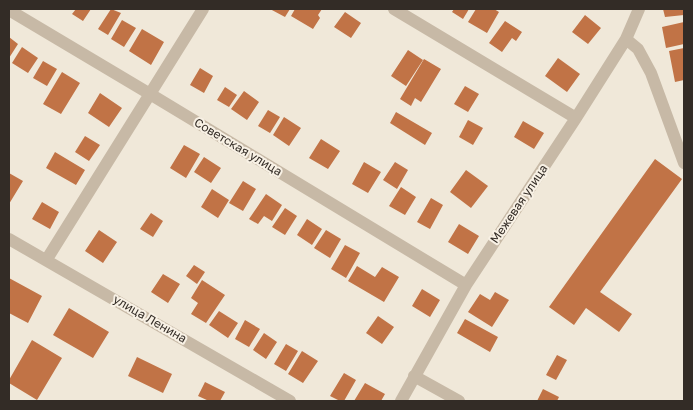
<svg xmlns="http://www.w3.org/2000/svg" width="693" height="410" font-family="'Golos Text',sans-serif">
	<rect width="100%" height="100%" fill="#f0e8d9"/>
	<path fill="#c17346" d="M76,9H91L83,21L72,14Z
		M111,9L121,13L108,35L98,29Z
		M270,9H290L285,17Z
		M295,9H322L318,15L320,18L313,29L291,16Z
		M454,9H469L463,19L452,12Z
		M476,9H494L499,12L487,33L468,22Z
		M663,9H684V15L665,17Z
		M345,12L361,23L351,38L334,27Z
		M585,15L601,28L588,44L572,32Z
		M122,20L136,28L124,47L111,39Z
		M505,21L522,32L516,41L512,38L502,52L489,43Z
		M684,22V44L666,48L662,27Z
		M142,29L164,42L151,65L129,51Z
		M9,37L18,44L9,58Z
		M22,47L38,58L28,73L12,63Z
		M684,48V80L675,82L669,51Z
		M408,50L423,60L406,86L391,76Z
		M558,58L580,74L567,92L545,76Z
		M424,59L441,69L421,102L415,98L411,106L400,99Z
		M43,61L57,69L47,86L33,78Z
		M200,68L213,76L204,93L190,85Z
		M62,72L80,83L61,114L43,104Z
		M465,86L479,94L468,112L454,104Z
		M225,87L237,95L229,107L217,100Z
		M244,91L259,102L247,120L231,109Z
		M100,93L122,108L109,127L88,113Z
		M268,110L280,117L270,133L258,126Z
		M396,112L432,133L425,145L390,123Z
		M284,117L301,128L289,146L273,135Z
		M468,120L483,128L473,145L459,137Z
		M523,121L544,133L534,149L514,137Z
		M85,136L100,145L89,161L75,152Z
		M321,139L340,151L328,169L309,158Z
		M184,145L200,154L186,178L170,168Z
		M55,152L85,170L76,185L46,168Z
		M204,157L221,168L211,183L194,172Z
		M655,159L682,179L600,292L632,314L619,332L586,308L574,325L549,307Z
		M364,162L381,172L368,193L352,184Z
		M395,162L408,170L397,189L383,180Z
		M466,170L488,186L471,208L450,192Z
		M9,173L23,181L9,204Z
		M243,181L256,189L243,211L229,203Z
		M401,187L416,197L405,215L389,206Z
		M212,189L229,200L218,218L201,207Z
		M266,194L282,205L272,221L264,216L258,224L249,219Z
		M431,198L443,205L430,229L417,222Z
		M42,202L59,212L50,229L32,219Z
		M285,208L297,216L285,235L272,227Z
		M151,213L163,221L153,237L140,229Z
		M307,219L322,229L312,245L297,235Z
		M459,224L479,236L468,254L448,242Z
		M99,230L117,242L103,263L85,251Z
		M326,230L341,239L330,258L314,248Z
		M345,245L360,253L346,278L331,269Z
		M194,265L205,272L197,284L186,276Z
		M357,266L375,277L382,267L399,277L384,302L348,281Z
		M163,274L180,284L168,303L151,292Z
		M9,278L42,296L28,323L9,313Z
		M202,280L225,295L206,323L191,314L198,303L191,298Z
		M422,289L440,300L430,317L412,306Z
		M495,292L509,300L492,327L468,312L480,294L490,300Z
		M69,308L109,332L93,358L53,335Z
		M219,311L238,323L228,338L209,325Z
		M378,316L394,327L382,344L366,333Z
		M465,319L498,337L490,352L457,333Z
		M245,320L260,329L249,347L235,339Z
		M264,333L277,342L266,359L253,350Z
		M32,340L62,358L37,400L9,383V380Z
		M286,344L298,351L286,371L274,364Z
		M302,351L318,361L303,383L288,374Z
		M557,355L567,360L556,380L546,375Z
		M137,357L172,374L163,393L128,376Z
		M344,373L356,380L344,401H340L330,396Z
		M205,382L225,392L220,401H209L198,396Z
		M365,383L385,394L381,401H354Z
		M543,389L559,397L557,401H537Z"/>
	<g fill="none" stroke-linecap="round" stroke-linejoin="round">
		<path stroke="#c7b9a6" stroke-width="12" d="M394,9L576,118
			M9,10L150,94L466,285
			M626,39L638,49L651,73L684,163
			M9,239L290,401
			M47,259L203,9
			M414,376L459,401
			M401,401L466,285L576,118L626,39L639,9"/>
	</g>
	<g text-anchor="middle" stroke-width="4" stroke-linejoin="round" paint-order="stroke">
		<g font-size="12" fill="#332c26" stroke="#f8f1e5">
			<text transform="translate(238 147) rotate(31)" y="4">Советская улица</text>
			<text transform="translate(519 204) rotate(-56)" y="4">Межевая улица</text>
			<text transform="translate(150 319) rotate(30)" y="4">улица Ленина</text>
		</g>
	</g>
	<rect width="693" height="410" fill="none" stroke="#332c26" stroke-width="20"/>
</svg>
